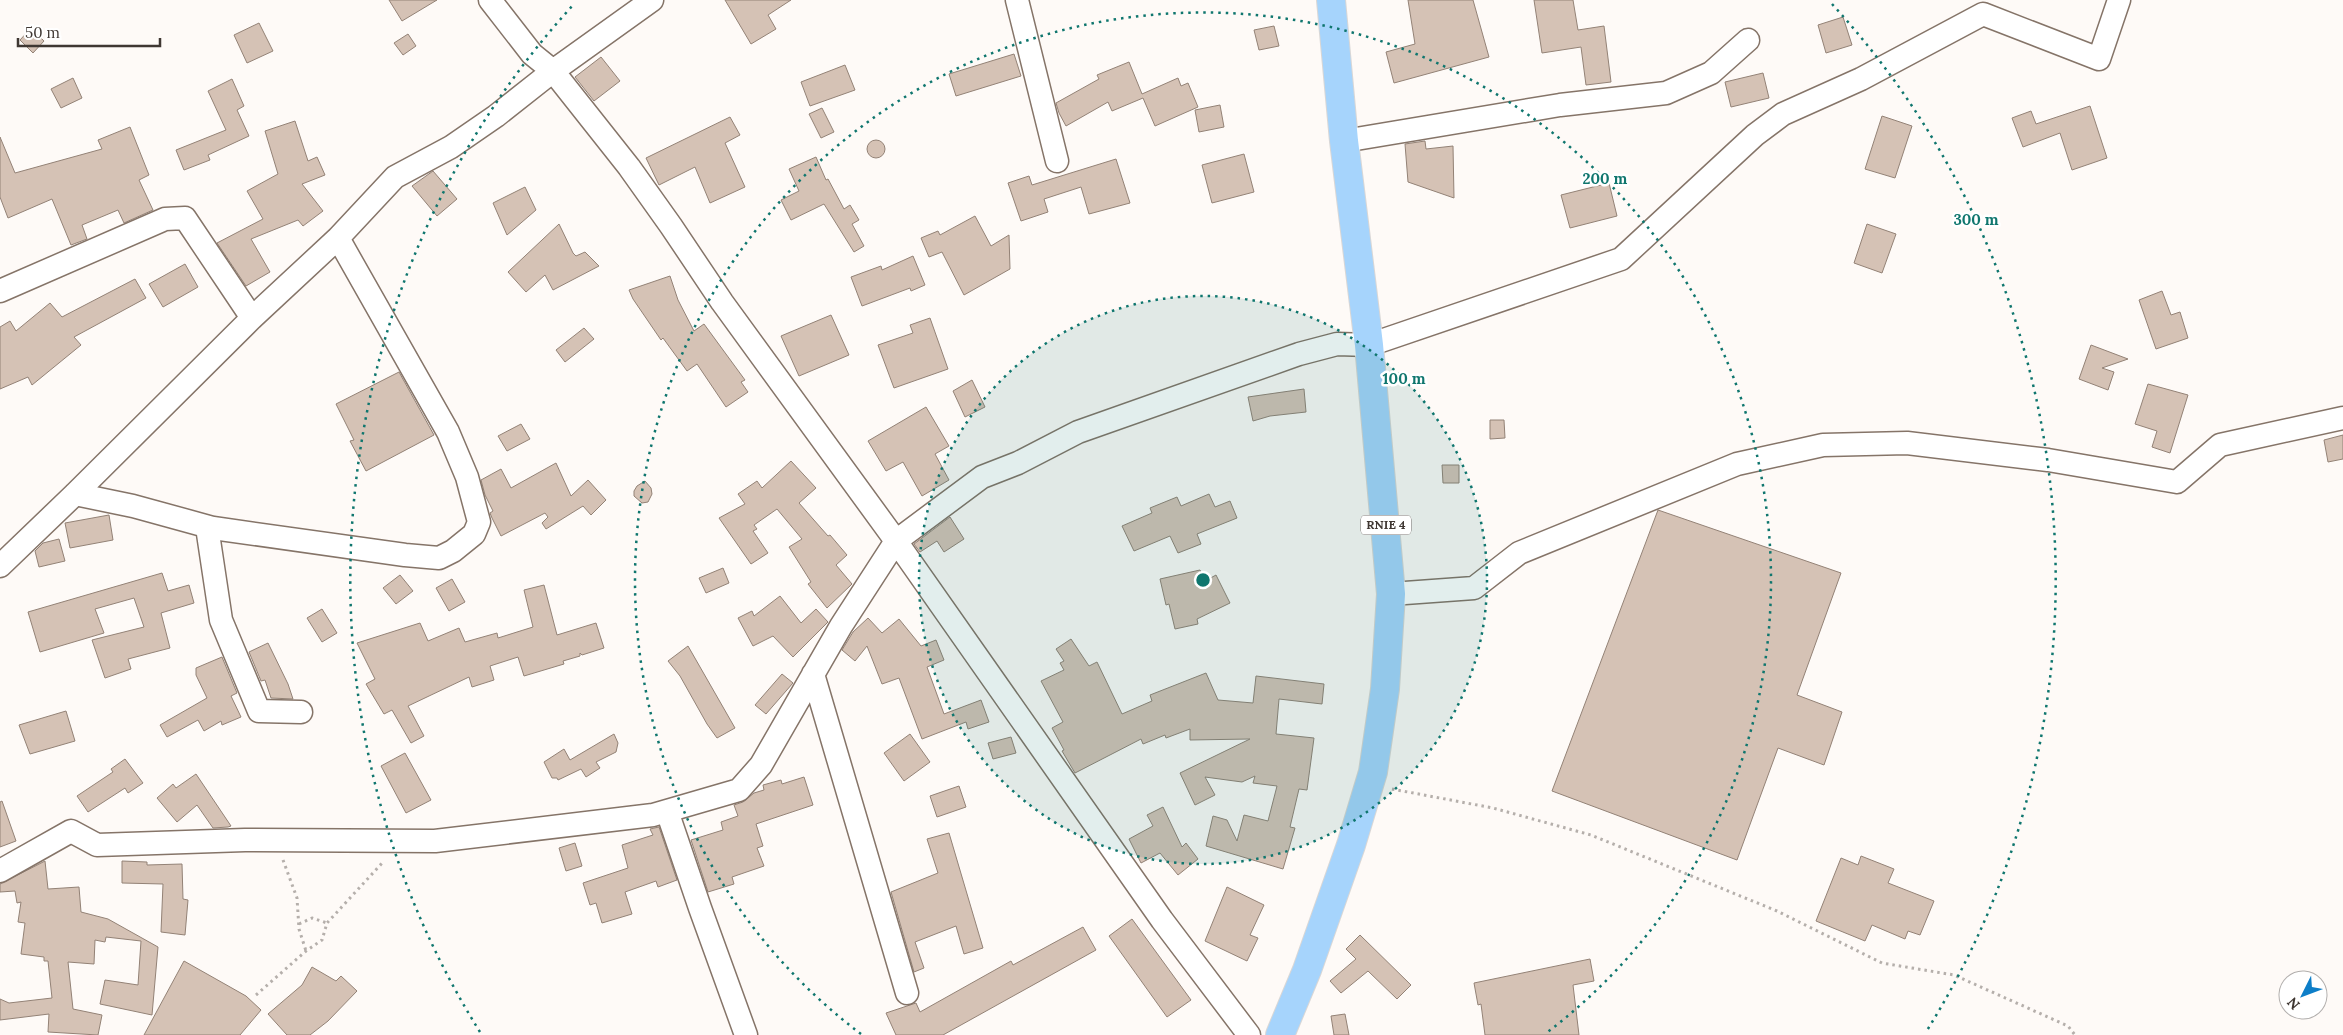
<svg xmlns="http://www.w3.org/2000/svg" width="2343" height="1035" font-family="Lora,serif">
	<rect width="100%" height="100%" fill="#fefaf7"/>
	<path fill="#d5c2b5" stroke="#938276" d="M389,0H437L402,21Z
		M725,0H791L768,15L776,29L751,44Z
		M1408,0H1473L1489,57L1394,83L1386,52L1415,44Z
		M1534,0H1573L1578,30L1604,26L1611,82L1586,85L1581,47L1542,53Z
		M1843,17L1852,45L1826,53L1818,25Z
		M259,23L273,51L247,63L234,35Z
		M1274,26L1279,46L1259,50L1254,30Z
		M31,28L44,41L33,53L20,40Z
		M408,34L416,46L403,55L394,43Z
		M1014,54L1021,76L956,96L949,74Z
		M601,57L620,81L594,101L575,77Z
		M1129,62L1142,94L1178,78L1181,86L1188,83L1198,107L1155,126L1143,98L1112,111L1108,102L1066,126L1059,113L1056,103L1099,79L1097,75Z
		M845,65L855,90L810,106L801,82Z
		M1763,73L1769,98L1731,107L1725,82Z
		M73,78L82,98L61,108L51,89Z
		M232,79L244,106L237,110L249,136L208,155L210,160L184,170L176,150L226,130L208,91Z
		M1220,105L1224,127L1199,132L1195,110Z
		M2090,106L2107,158L2072,170L2060,133L2023,147L2012,118L2031,111L2036,124Z
		M822,108L834,132L821,138L809,114Z
		M1882,116L1912,126L1895,178L1865,169Z
		M730,117L740,135L725,143L745,187L710,203L695,167L659,185L646,158Z
		M295,121L308,161L317,157L325,175L302,184L323,211L303,226L298,220L251,239L270,272L246,286L217,243L263,219L247,191L278,174L265,131Z
		M130,127L149,175L139,180L153,210L124,223L118,210L82,225L87,239L71,245L52,199L8,218L0,197V137L15,173L102,149L98,140Z
		M867 149a9 9 0 1 1 18 0a9 9 0 1 1-18 0Z
		M1425,141L1426,149L1453,146L1454,198L1408,182L1405,144Z
		M1244,154L1254,192L1212,203L1202,165Z
		M816,157L826,180L828,179L844,209L850,205L859,220L852,224L864,246L854,252L824,204L791,220L781,200L799,191L789,169Z
		M1116,159L1130,203L1089,214L1081,187L1044,199L1048,212L1021,221L1008,183L1029,176L1032,185Z
		M433,171L457,199L437,216L412,186Z
		M1609,183L1617,216L1570,228L1561,195Z
		M525,187L536,210L507,235L493,203Z
		M975,216L991,246L1009,235L1010,269L964,295L942,252L929,257L921,238L938,231L940,235Z
		M559,224L573,253L576,256L585,252L599,266L553,290L545,275L526,292L508,272Z
		M1867,224L1896,234L1882,273L1854,263Z
		M913,256L925,285L911,291L910,288L862,306L851,277L881,266L882,270Z
		M185,264L198,287L163,307L149,284Z
		M670,276L678,300L694,331L704,324L745,380L741,382L748,392L726,407L697,364L687,371L663,338L661,340L633,299L629,290Z
		M135,279L146,298L74,337L81,345L32,385L28,377L0,389V327L10,321L16,331L50,303L62,317Z
		M2162,291L2171,315L2180,312L2188,338L2156,349L2139,300Z
		M831,315L849,355L799,376L781,336Z
		M930,318L948,369L894,388L878,345L913,333L910,325Z
		M584,328L594,339L565,362L556,350Z
		M2091,345L2128,359L2102,368L2114,372L2108,390L2079,379Z
		M399,372L434,435L366,471L350,441L354,440L336,404Z
		M972,380L985,407L965,417L953,391Z
		M2148,384L2188,395L2170,453L2152,447L2157,431L2135,424Z
		M1304,389L1306,412L1270,416L1253,421L1248,397Z
		M926,407L949,446L935,454L949,480L922,496L903,462L886,471L868,441Z
		M1490,420H1504L1505,438L1490,439Z
		M521,424L530,439L507,451L498,436Z
		M2343,435V459L2328,462L2324,440Z
		M791,461L816,488L799,503L828,536L830,535L847,555L836,565L852,584L827,608L808,584L811,582L789,547L802,539L777,509L754,525L757,529L753,531L768,553L751,564L719,518L745,504L738,494L757,481L762,488Z
		M556,463L571,496L588,480L606,500L591,515L583,506L546,529L542,523L548,517L545,513L501,536L492,518L490,513L493,511L485,495L481,480L501,469L511,488Z
		M1442,465H1459V483H1443Z
		M645,481L651,488L652,494L648,502L642,503L634,496V491L637,486Z
		M1209,494L1215,507L1230,501L1237,518L1197,534L1201,544L1178,553L1170,536L1134,551L1122,526L1152,513L1150,508L1177,497L1181,506Z
		M1658,510L1841,573L1797,695L1842,712L1824,765L1778,748L1737,860L1552,791Z
		M109,515L113,540L70,548L65,523Z
		M950,517L964,539L944,552L937,541L920,552L914,544Z
		M59,539L65,561L39,567L35,551L43,543Z
		M723,568L729,583L706,593L699,578Z
		M1200,570L1205,581L1216,575L1230,603L1197,619L1198,624L1175,629L1169,604L1166,605L1160,579Z
		M162,573L168,591L189,585L194,603L161,613L170,648L128,659L131,669L105,678L92,640L144,627L134,598L95,609L104,633L40,652L28,612Z
		M400,575L413,591L396,604L383,588Z
		M452,579L465,602L449,611L436,588Z
		M544,585L557,635L596,623L604,648L582,655L580,653V656L563,661L564,664L524,676L518,657L490,666L494,680L472,687L469,677L408,706L424,736L411,743L392,710L384,714L366,684L375,679L357,643L420,623L428,641L459,628L465,642L497,633L498,638L533,627L524,590Z
		M780,596L801,623L816,609L828,622L793,657L773,636L753,646L738,618L752,611L754,616Z
		M322,609L337,633L322,642L307,618Z
		M868,618L882,633L899,619L921,646L936,640L944,660L927,667L944,714L981,700L989,722L968,729L966,722L922,739L899,678L882,684L867,646L855,661L842,650L853,632Z
		M1071,639L1089,666L1097,662L1122,714L1152,701L1150,695L1206,673L1218,700L1253,703L1256,676L1324,684L1322,704L1279,699L1276,734L1314,738L1307,790L1299,789L1290,827L1295,828L1283,869L1206,846L1213,816L1227,820L1237,841L1244,815L1268,821L1277,786L1253,783L1255,776L1242,782L1205,777L1215,795L1195,805L1180,773L1250,739L1190,740V729L1166,738L1165,735L1143,744L1141,739L1075,773L1062,751L1064,750L1052,728L1063,722L1041,681L1064,670L1060,663L1064,661L1056,649Z
		M268,643L288,684L293,699L271,698L265,680L261,681L249,652Z
		M688,646L735,728L717,738L707,724L680,676L668,661Z
		M222,657L237,693L231,696L241,717L222,725L221,721L204,731L198,720L167,737L160,725L207,698L196,675V668Z
		M782,674L793,683L766,714L755,705Z
		M66,711L75,741L30,754L19,725Z
		M614,734L618,743L616,752L596,762L600,768L586,777L581,769L558,780L557,778H552L544,762L564,749L570,760Z
		M910,734L930,762L904,781L884,753Z
		M1011,737L1016,753L993,759L988,743Z
		M405,753L431,800L406,813L381,766Z
		M125,759L143,783L128,793L125,788L88,812L77,796L113,772L111,769Z
		M196,774L231,826L228,827L213,828L197,805L177,822L157,798L173,784L176,788Z
		M804,777L813,805L756,824L763,846L757,848L764,866L732,877L734,884L708,892L691,840L723,830L721,822L738,816L734,805L743,802L754,793L764,790L763,785L781,780L782,784Z
		M959,786L966,807L937,817L930,796Z
		M2,801L16,841L0,847V802Z
		M1163,807L1182,847L1186,843L1198,859L1178,875L1160,853L1141,863L1129,839L1153,826L1147,815Z
		M659,827L677,880L658,887L656,881L625,892L632,914L602,923L596,903L590,905L583,883L628,868L622,845L653,835L650,829Z
		M949,833L983,948L964,954L956,926L915,942L924,968L914,972L891,892L938,873L927,839Z
		M575,843L582,866L566,871L559,848Z
		M1861,856L1894,869L1888,883L1934,901L1920,935L1908,931L1905,939L1872,925L1865,941L1816,921L1841,858L1858,865Z
		M45,861L48,889L79,887L81,912L108,919L158,947L152,1015L100,1004L105,980L138,985L141,941L106,937L105,942L95,940L94,964L68,962L73,1009L102,1015L98,1035L48,1032L49,1014L0,1020V999L9,1003L52,998L48,961H44V957L21,954L25,923L18,922L21,902L17,903L15,891L0,892V884Z
		M122,861L147,862V865L182,864L183,899L188,900L185,935L161,932L163,884L122,883Z
		M1227,887L1264,905L1250,935L1258,938L1247,961L1205,941Z
		M1132,919L1191,1000L1167,1017L1109,936Z
		M1083,927L1096,950L943,1035H896L886,1013L916,1003L920,1012L1011,961L1013,965Z
		M1360,935L1411,985L1397,999L1368,971L1341,993L1330,981L1356,959L1346,949Z
		M1590,959L1594,981L1573,985L1579,1035H1485L1481,1004L1478,1005L1474,983Z
		M184,961L246,996L261,1010L240,1035H144Z
		M312,967L336,981L341,976L357,991L328,1021L310,1035H287L268,1014L302,985Z
		M1345,1014L1349,1035H1334L1331,1016Z"/>
	<g fill="none" stroke-linecap="round" stroke-linejoin="round">
		<defs>
			<path id="minor" d="M490,0L532,54L553,71L629,167L671,226L722,302L896,541L1162,920L1249,1035
				M1017,0L1057,161
				M1344,141L1560,105L1666,93L1711,73L1748,40
				M0,291L165,219L185,218L252,318
				M75,494L133,506L213,528L405,555L439,558L453,551L474,534L479,522L467,477L448,432L338,238
				M207,527L221,620L259,711L301,712
				M0,566L75,494L252,318L338,238L395,177L451,147L496,116L553,71L652,0
				M1391,594L1474,588L1519,553L1737,464L1823,445L1907,443L2048,460L2177,482L2220,445L2343,418
				M813,674L907,993
				M667,811L700,908L746,1035
				M0,871L71,831L97,845L245,840L435,841L653,815L739,790L761,765L841,626L896,541L982,477L1018,463L1078,432L1299,354L1337,344L1369,345L1621,259L1755,135L1783,114L1861,79L1983,14L2099,59L2119,0"/>
			<path id="primary" d="M1280,1035L1307,970L1351,845L1373,772L1385,689L1391,594L1369,345L1344,141L1331,0"/>
		</defs>
		<use href="#minor" stroke="#857468" stroke-width="25"/>
		<use href="#primary" stroke="#d9d7d6" stroke-width="30"/>
		<path stroke="#b5afab" stroke-width="3" stroke-dasharray="2.5 4" stroke-linecap="butt" d="M1392,789L1493,808L1591,835L1777,911L1882,963L1954,975L2068,1026L2075,1035
			M283,860L297,898L299,929L306,951
			M299,924L312,918L327,923
			M256,995L306,951L322,940L327,923L384,861"/>
		<use href="#minor" stroke="#fff" stroke-width="22"/>
		<use href="#primary" stroke="#a6d4fc" stroke-width="28"/>
	</g>
	<circle cx="1203" cy="580" r="284" fill="#0f766e" fill-opacity=".12"/>
	<g fill="none" stroke="#0f766e" stroke-width="2.5" stroke-dasharray="2.5 5">
		<circle cx="1203" cy="580" r="284"/>
		<path d="M861 1034A568 568 0 1 1 1545 1034"/>
		<path d="M480 1032A853 853 0 0 1 574 4M1832 4A853 853 0 0 1 1926 1032"/>
	</g>
	<g text-anchor="middle" stroke-width="5" stroke-linejoin="round" paint-order="stroke">
		<rect fill="#fff" stroke="#797370" stroke-width="1" x="1361" y="515.5" width="50" height="19" rx="4"/>
		<g font-size="12" font-weight="bold" fill="#3f3732">
			<text x="1386" y="529">RNIE 4</text>
		</g>
	</g>
	<circle cx="1203" cy="580" r="8" fill="#0f766e" stroke="#fff" stroke-width="2.5"/>
	<g font-size="15" text-anchor="middle" font-weight="bold" fill="#0f766e" stroke="#fff" stroke-width="5" stroke-linejoin="round" paint-order="stroke">
		<text x="1605" y="184">200 m</text>
		<text x="1976" y="225">300 m</text>
		<text x="1404" y="384">100 m</text>
	</g>
	<g transform="translate(2303 995) rotate(228)"><circle r="24" fill="#ffffff" stroke="#b2afad"/>
	<path d="M0-4L9 19L0 12L-9 19Z" fill="#0d7ec8"/>
	<text y="-8" font-size="14" font-weight="bold" text-anchor="middle" fill="#3f3732">N</text>
	</g>
	<path d="M18 38v8h142v-8" fill="none" stroke="#3f3732" stroke-width="2.5"/>
	<text x="25" y="38" font-size="15" fill="#3f3732" stroke="#ffffff" stroke-width="4" paint-order="stroke">50 m</text>
</svg>
